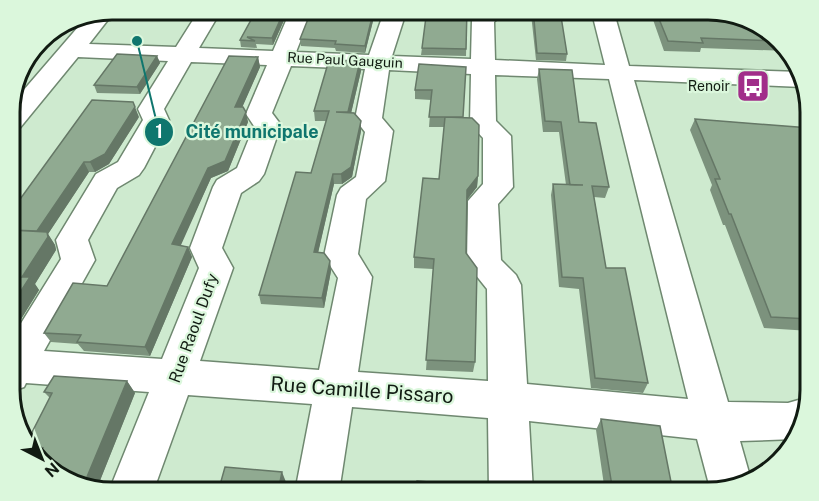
<svg xmlns="http://www.w3.org/2000/svg" width="819" height="501" font-family="'Public Sans',sans-serif">
	<rect width="100%" height="100%" fill="#ceeacf"/>
	<g fill="none" stroke-linecap="round" stroke-linejoin="round">
		<defs>
			<path id="minor" d="M112,9L114,12L89,44L176,47L200,9H222L199,48L273,51L291,9H313L296,52L369,55L385,9H407L392,56L471,59L472,20L482,9H506L494,22L495,60L605,65L591,9H613L629,66L800,72L804,87H802L634,80L728,402L788,403L802,399L808,401L795,439L740,441L751,480L711,492L697,439L529,421L533,492H489L488,418L352,407L339,492H295L312,404L188,395L153,492L109,491L149,392L26,383L24,387L10,392V341L61,259L56,240L96,174L118,162L143,120L138,109L168,61L78,57L19,129L10,131V106L85,19ZM191,62L267,65L246,114L254,126L237,168L217,180L213,187L190,248L199,268L162,359L44,351L95,260L88,240L117,188L139,175L144,168L169,120L164,109ZM291,66L365,69L355,119L365,132L356,177L341,188L337,195L324,256L338,278L319,370L200,361L233,268L222,248L241,193L259,181L264,174L281,125L272,113ZM389,70L471,74L470,124L483,138V184L468,201L467,264L487,289L488,381L358,372L372,277L358,254L366,199L385,181L393,131L382,118ZM495,75L609,79L688,399L527,384L521,285L516,275L501,260L498,204L513,187L511,136L496,121Z"/>
		</defs>
		<use href="#minor" stroke="#6f8870" stroke-width="3"/>
		<use href="#minor" fill="#fff" fill-rule="evenodd"/>
	</g>
	<path fill="#7c927d" d="M257,9H289L273,45L256,44L257,48L241,47L240,40Z
		M376,9L365,53L336,51L335,48L301,46L300,39Z
		M427,9H480L475,13H467L466,56L421,55L422,48Z
		M505,9H570L569,17H561L567,54L566,61L536,60L531,14H505Z
		M583,9H590L589,12H583Z
		M614,9H707L764,26L788,51L701,48L700,52L664,51L651,14L616,13Z
		M157,56L160,63L140,94L97,93L94,85Z
		M258,57L260,67L242,107L248,122L228,171L211,178L180,245L188,247L192,257L150,356L84,351L78,344L51,342L44,333L107,286Z
		M360,61L361,71L351,113L361,121V131L352,177L342,184H334L318,252L330,261L331,271L324,308L261,304L259,295L311,173L326,121H315L314,111Z
		M419,64L463,117L478,176L477,187L467,200L466,253L475,362L473,372L426,370L433,269L414,268V257L439,179L444,127H429L431,100L415,99V90Z
		M539,69L579,122L609,187L605,198L594,197L606,268L648,383L643,393L591,388L579,289L559,287L551,195L553,184L566,185L559,132H543L537,79Z
		M139,117L109,164L95,172H89L48,234L55,245L56,250L35,284L39,290L10,337V213Z
		M695,119L810,128V331L764,328L725,225H723L710,190L712,185L690,130Z
		M127,381L135,393L97,488L55,475L26,444L50,398L44,392Z
		M601,419L673,492H605L596,430Z"/>
	<path fill="#657766" d="M285,9H289L273,45L272,38Z
		M374,9H376L365,53V46Z
		M157,56L160,63L140,94L137,87Z
		M258,57L260,67L238,117L235,107Z
		M360,61L361,71L349,122L348,112Z
		M135,107L139,117L109,164L95,172L90,162Z
		M246,112L248,122L228,171L211,178L177,254L172,244L208,168Z
		M361,121V131L352,177L342,184L341,174Z
		M84,162L89,172L48,234L55,245L56,250L35,284L39,290L10,337V308L22,277L35,234Z
		M333,174L334,184L316,262L314,252Z
		M478,176L477,187L466,201L467,190Z
		M188,247L192,257L150,356L145,347Z
		M330,261L331,271L324,308L322,298Z
		M127,381L135,393L97,488L84,484Z
		M282,472L286,482L284,492H278Z"/>
	<path fill="#90aa91" stroke="#657766" stroke-width="1.5" d="M257,9H285L272,38L247,37L255,41L240,40Z
		M312,9H374L365,46L335,44L336,41L300,39Z
		M427,9H467L466,49L422,48Z
		M533,9H570L571,10H560L567,54L537,53Z
		M655,9H707L764,26L778,41L701,38L703,43L668,41Z
		M117,54L157,56L137,87L94,85Z
		M229,56L258,57L235,107H243L246,112L225,161L208,168L172,244L188,247L145,347L77,342L81,335L44,333L73,283L107,286Z
		M329,60L360,61L348,112H336L354,113L361,121L351,167L341,174H333L314,252L324,253L330,261L322,298L259,295L296,172L311,173L329,111H314Z
		M419,64L466,67L463,117H429L432,90H415Z
		M539,69L572,70L579,122L596,123L609,187L592,186L606,268H625L648,383L595,378L583,278L562,277L553,184L583,185H570L561,122L545,121Z
		M92,100L133,102L135,107L105,154L90,162H84L37,231L10,230V213Z
		M445,117L472,118L479,125L478,176L467,190L466,253L477,268L475,362L426,360L434,259L414,257L423,178L439,179Z
		M695,119L810,128V319L771,317L731,214H729L715,179H720Z
		M10,230L47,232L48,237L22,277H30L10,308Z
		M54,376L127,381L84,484L55,475L38,457L43,448L29,447L26,444L52,393L44,392Z
		M601,419L660,426L673,492H613Z
		M225,467L282,472L278,492H218Z
		M417,481L477,486V492H416Z"/>
	<defs>
		<symbol id="bus-square" viewBox="-11 -11 22 22"><rect x="-9" y="-9" width="18" height="18" rx="4" fill="#a12e8a" stroke="#dbf7dc"/><path d="M-5-6H5V4H4V6H2V4H-2V6H-4V4H-5ZM-3.5-4V0h7V-4ZM-3.5 1.2v1.5H-2V1.2ZM2 1.2v1.5H3.5V1.2Z" fill="#fff"/></symbol>
	</defs>
	<g fill-rule="evenodd">
		<use href="#bus-square" x="734" y="67" width="38" height="38"/>
	</g>
	<g text-anchor="middle" stroke-width="4.5" stroke-linejoin="round" paint-order="stroke">
		<g font-size="14" fill="#111b12" stroke="#dbf7dc">
			<text transform="translate(345 60) rotate(3)" y="5">Rue Paul Gauguin</text>
		</g>
		<g font-size="14" fill="#111b12" stroke="#dbf7dc" text-anchor="end">
			<text x="730" y="91">Renoir</text>
		</g>
		<g font-size="16" fill="#111b12" stroke="#dbf7dc">
			<text transform="translate(193 328) rotate(-70)" y="6">Rue Raoul Dufy</text>
		</g>
		<g font-size="20" fill="#111b12" stroke="#dbf7dc">
			<text transform="translate(362 390) rotate(4)" y="7">Rue Camille Pissaro</text>
		</g>
	</g>
	<path d="M0 0H819V501H0ZM112 20H708A92 92 0 0 1 800 112V390A92 92 0 0 1 708 482H112A92 92 0 0 1 20 390V112A92 92 0 0 1 112 20Z" fill="#dbf7dc" fill-rule="evenodd"/>
	<path fill="none" stroke="#111b12" stroke-width="3" d="M112 20H708A92 92 0 0 1 800 112V390A92 92 0 0 1 708 482H112A92 92 0 0 1 20 390V112A92 92 0 0 1 112 20Z"/>
	<path fill="none" stroke="#0f766e" stroke-width="2" d="M137 41L159 132"/>
	<g fill="#0f766e" stroke="#dbf7dc" stroke-width="2">
		<circle cx="137" cy="41" r="6"/>
		<circle cx="159" cy="132" r="15"/>
	</g>
	<g font-size="18" text-anchor="middle" font-weight="bold" fill="#fff">
		<text x="159" y="138">1</text>
	</g>
	<g font-size="18" text-anchor="middle" font-weight="bold" fill="#0f766e" stroke="#dbf7dc" stroke-width="4.5" stroke-linejoin="round" paint-order="stroke">
		<text x="252" y="138">Cité municipale</text>
	</g>
	<g transform="translate(42 459) rotate(138)" stroke="#dbf7dc" stroke-width="4.5" paint-order="stroke">
	<path d="M0-4.5L10 22L0 15L-10 22Z" fill="#111b12"/>
	<text y="-9" font-size="16" font-weight="bold" text-anchor="middle" fill="#111b12">N</text>
	</g>
</svg>
